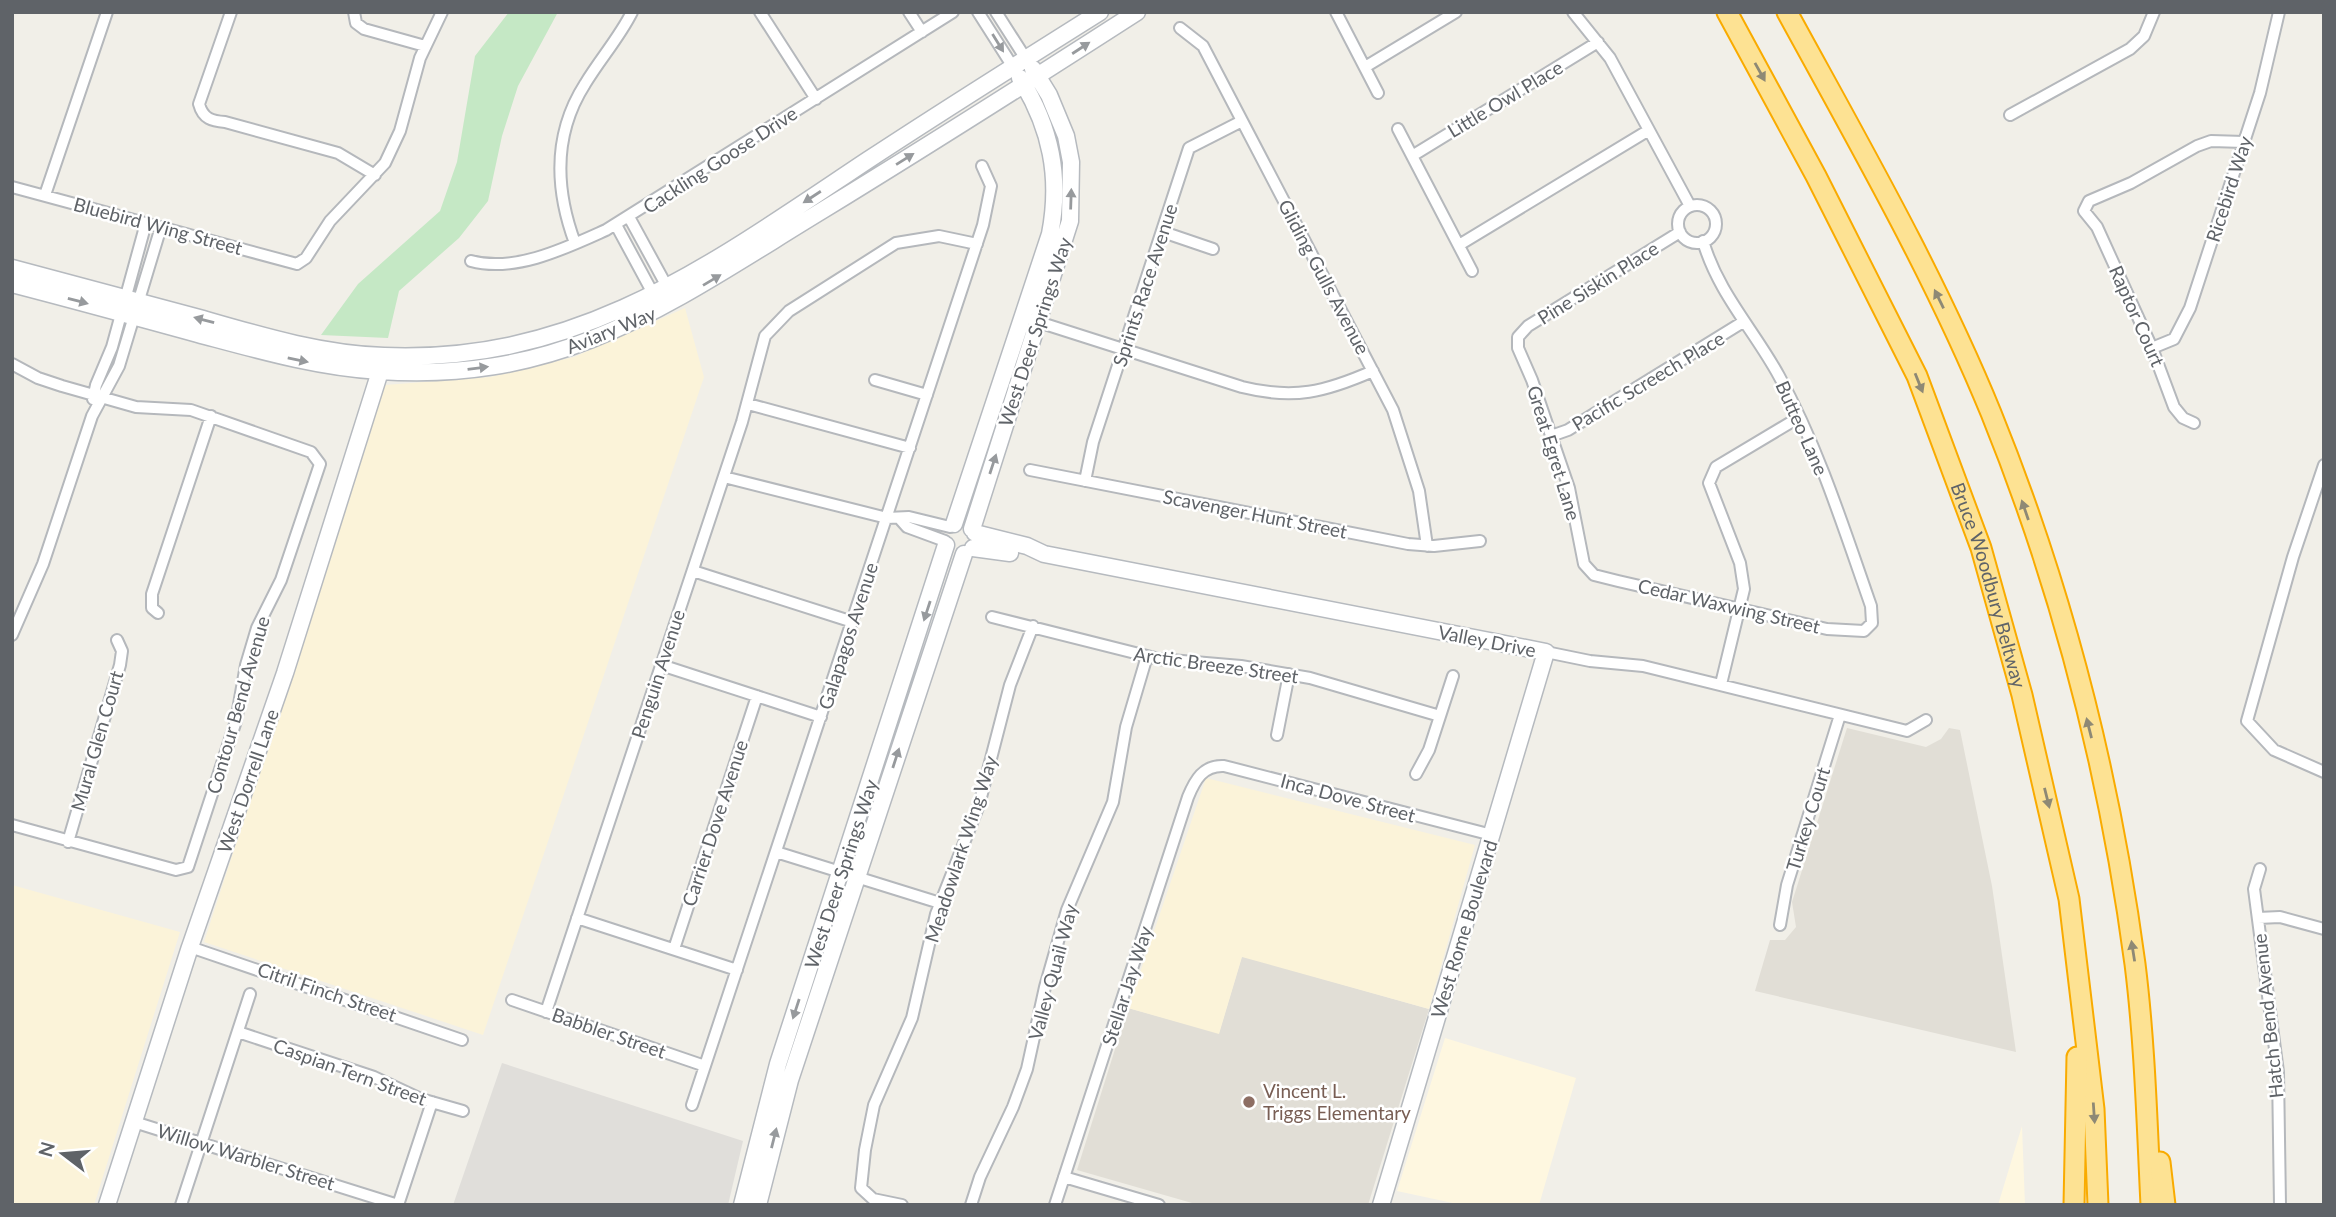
<svg xmlns="http://www.w3.org/2000/svg" width="2336" height="1217" font-family="Lato,sans-serif">
	<rect width="100%" height="100%" fill="#f1efe8"/>
	<path fill="#fef7e0" d="M1445,1038L1576,1078L1539,1205H1462L1397,1191Z
		M2022,1126L2025,1205H1998Z"/>
	<path fill="#e0deda" d="M502,1063L743,1141L728,1205H453Z"/>
	<path fill="#e1ded6" d="M1847,728L1926,747L1941,739L1949,728L1960,730L1992,886L2016,1052L1755,991L1770,940H1785L1796,927L1792,902Z
		M1242,956L1429,1009L1368,1205H1199L1077,1170L1128,1008L1219,1033Z"/>
	<path fill="#c5e8c5" d="M509,12H558L518,86L502,136L488,201L459,238L399,291L388,338L321,335L358,284L440,211L457,162L475,56Z"/>
	<path fill="#fbf3d9" d="M685,308L704,377L483,1035L204,942L385,385L490,377L574,357Z
		M1206,778L1475,845L1429,1009L1242,957L1219,1034L1128,1008Z
		M12,885L180,932L94,1205H12Z"/>
	<g fill="none" stroke-linecap="round" stroke-linejoin="round">
		<defs>
			<path id="street" d="M231,12L199,104C203,119 212,121 225,122L338,153L375,175
				M354,12L356,23L364,29L425,46
				M760,12L816,99
				M909,12L922,32
				M978,12L1013,67
				M996,12L1026,59
				M1336,12L1378,93
				M1573,12L1610,58L1690,206
				M1180,28L1203,46L1393,410L1419,491L1427,546
				M1365,67L1456,12
				M2010,115L2130,49L2144,36L2154,12
				M1398,129L1472,271
				M1412,156L1598,42
				M12,187L297,264L306,258L330,221L385,163L400,131L420,58L442,12
				M45,195L107,12
				M1678 224a19 19 0 1 1 38 0a19 19 0 1 1-38 0Z
				M629,217L670,292
				M616,225L656,299
				M1163,232L1213,249
				M1680,232L1528,326L1518,337V348L1532,380L1569,488L1584,564L1594,575L1618,581L1827,629L1864,631L1872,623L1871,606C1844,529 1819,449 1779,376C1754,330 1718,293 1703,241
				M575,243C555,189 553,134 585,84C600,59 619,38 632,12
				M1459,245L1649,130
				M471,261C515,273 566,248 606,230L953,12
				M1032,320L1242,387C1294,400 1325,392 1373,371
				M2152,348L2174,339L2190,308L2260,93L2279,12
				M12,364L38,378L62,386L136,407L191,410L311,452L320,464L281,580L257,628L246,665L236,721L188,867L176,870L12,825
				M875,380L927,395
				M93,399L96,385L112,347L146,223
				M748,404L910,448
				M2194,423L2183,418L2174,407L2152,348L2097,227L2084,211L2089,201L2131,183L2197,146L2211,141L2244,142
				M1551,436L1568,430L1743,322
				M2324,465L2293,557L2247,721L2274,750L2324,772
				M1030,470L1408,544L1434,546L1480,541
				M724,477L887,518L909,517L950,527
				M1085,481L1093,442L1189,148L1242,121
				M899,518L907,527L945,541
				M693,571L853,622
				M158,613L152,608V594L211,416
				M992,617L1159,659L1241,666L1310,678L1440,716
				M12,635L43,564L92,416L119,366L161,227
				M1546,652L1590,661L1643,666L1907,731L1926,720
				M661,665L821,717
				M1721,684L1744,589L1740,563L1709,483L1716,467L1798,418
				M1277,735L1289,674
				M1416,774L1429,750L1453,676
				M68,842L120,665L122,651L117,640
				M776,852L940,903
				M2260,869L2254,889L2278,1072L2280,1205
				M577,918L737,970
				M2258,918L2280,917L2324,929
				M1780,925L1787,885L1840,715
				M190,947L462,1040
				M674,949L757,696
				M512,1000L705,1066
				M546,1012L742,422L765,336L789,311L896,243L939,236L977,244
				M238,1032L374,1077L421,1099L463,1111
				M692,1105L983,225L991,186L982,166
				M134,1122L398,1205L432,1102
				M1064,1177L1159,1205
				M181,1205L250,994
				M902,1205L873,1199L861,1188L865,1150L874,1105L912,1018L936,914L979,805L1010,685L1033,626
				M971,1205L980,1177L1013,1107L1027,1069L1045,987L1067,910L1113,802L1126,727L1147,656
				M1055,1205L1188,797C1195,780 1203,765 1224,766L1492,835"/>
			<path id="secondary" d="M12,268C76,285 139,302 203,319C262,336 322,354 384,356C580,364 713,263 868,160C944,110 1022,61 1100,12
				M12,284C74,300 136,317 198,334C258,350 316,367 379,371C566,384 673,301 823,210C929,145 1033,79 1137,12
				M954,524L1050,234C1061,177 1051,128 1020,78
				M972,529L1070,221L1071,162L1066,136L1049,95L1033,69
				M975,533L1027,546L1044,554L1546,652L1381,1205
				M973,548L1010,553
				M107,1205L190,947L285,673L383,362
				M742,1205L778,1064L946,545
				M758,1205L790,1080L964,554"/>
			<g id="highway">
				<path id="s1" d="M1727,12L1816,176L1917,376L1981,548L2022,695L2069,899L2094,1109L2098,1205"/>
				<path d="M1787,12C1859,144 1934,274 1991,413C2062,588 2110,777 2135,964C2145,1044 2147,1125 2151,1205"/>
				<path d="M2160,1162L2165,1205"/>
				<path d="M2074,1205L2077,1057"/>
			</g>
		</defs>
		<use href="#street" stroke="#b5b8bc" stroke-width="14"/>
		<use href="#secondary" stroke="#b6babf" stroke-width="19"/>
		<use href="#highway" stroke="#f9ab00" stroke-width="23"/>
		<use href="#street" stroke="#fff" stroke-width="10"/>
		<use href="#secondary" stroke="#fff" stroke-width="16"/>
		<use href="#highway" stroke="#fde293" stroke-width="19"/>
	</g>
	<defs><path id="oneway-solid" d="M-6-.8H1V-3.2L6.5 0L1 3.2V.8H-6Z" transform="scale(1.75)"/></defs>
	<g fill="#979a9d">
		<use href="#oneway-solid" transform="translate(998 43) rotate(58)"/>
		<use href="#oneway-solid" transform="translate(1081 48) rotate(-33)"/>
		<use href="#oneway-solid" transform="translate(905 159) rotate(-32)"/>
		<use href="#oneway-solid" transform="translate(812 197) rotate(147)"/>
		<use href="#oneway-solid" transform="translate(1071 199) rotate(-88)"/>
		<use href="#oneway-solid" transform="translate(712 280) rotate(-31)"/>
		<use href="#oneway-solid" transform="translate(78 301) rotate(15)"/>
		<use href="#oneway-solid" transform="translate(204 320) rotate(-165)"/>
		<use href="#oneway-solid" transform="translate(298 360) rotate(12)"/>
		<use href="#oneway-solid" transform="translate(478 368) rotate(-7)"/>
		<use href="#oneway-solid" transform="translate(993 464) rotate(-72)"/>
		<use href="#oneway-solid" transform="translate(927 611) rotate(108)"/>
		<use href="#oneway-solid" transform="translate(896 758) rotate(-72)"/>
		<use href="#oneway-solid" transform="translate(796 1009) rotate(108)"/>
		<use href="#oneway-solid" transform="translate(774 1138) rotate(-76)"/>
	</g>
	<g fill="#8e8975">
		<use href="#oneway-solid" transform="translate(1760 72) rotate(61)"/>
		<use href="#oneway-solid" transform="translate(1939 299) rotate(-116)"/>
		<use href="#oneway-solid" transform="translate(1919 383) rotate(68)"/>
		<use href="#oneway-solid" transform="translate(2025 510) rotate(-109)"/>
		<use href="#oneway-solid" transform="translate(2089 728) rotate(-104)"/>
		<use href="#oneway-solid" transform="translate(2047 798) rotate(76)"/>
		<use href="#oneway-solid" transform="translate(2133 951) rotate(-99)"/>
		<use href="#oneway-solid" transform="translate(2094 1113) rotate(86)"/>
	</g>
	<circle fill="#8d6e63" stroke="#fff" stroke-width="2.5" cx="1249" cy="1102" r="7"/>
	<g text-anchor="middle" stroke-width="5" stroke-linejoin="round" paint-order="stroke">
		<g font-size="19" fill="#5f6368" stroke="#fff">
			<text transform="translate(1505 99) rotate(-31)" y="7">Little Owl Place</text>
			<text transform="translate(720 160) rotate(-33)" y="7">Cackling Goose Drive</text>
			<text transform="translate(2229 189) rotate(-72)" y="7">Ricebird Way</text>
			<text transform="translate(158 226) rotate(15)" y="7">Bluebird Wing Street</text>
			<text transform="translate(1324 277) rotate(62)" y="7">Gliding Gulls Avenue</text>
			<text transform="translate(1598 283) rotate(-32)" y="7">Pine Siskin Place</text>
			<text transform="translate(1145 285) rotate(-72)" y="7">Sprints Race Avenue</text>
			<text transform="translate(2137 316) rotate(66)" y="7">Raptor Court</text>
			<text transform="translate(611 330) rotate(-22)" y="7">Aviary Way</text>
			<text transform="translate(1035 332) rotate(-72)" y="7">West Deer Springs Way</text>
			<text transform="translate(1648 381) rotate(-31)" y="7">Pacific Screech Place</text>
			<text transform="translate(1802 428) rotate(66)" y="7">Butteo Lane</text>
			<text transform="translate(1554 453) rotate(73)" y="7">Great Egret Lane</text>
			<text transform="translate(1255 514) rotate(11)" y="7">Scavenger Hunt Street</text>
			<text dy="7" stroke="none"><textPath href="#s1" startOffset="632">Bruce Woodbury Beltway</textPath></text>
			<text transform="translate(1729 606) rotate(13)" y="7">Cedar Waxwing Street</text>
			<text transform="translate(848 636) rotate(-72)" y="7">Galapagos Avenue</text>
			<text transform="translate(1487 641) rotate(11)" y="7">Valley Drive</text>
			<text transform="translate(1216 665) rotate(8)" y="7">Arctic Breeze Street</text>
			<text transform="translate(658 674) rotate(-72)" y="7">Penguin Avenue</text>
			<text transform="translate(238 705) rotate(-74)" y="7">Contour Bend Avenue</text>
			<text transform="translate(97 741) rotate(-74)" y="7">Mural Glen Court</text>
			<text transform="translate(248 781) rotate(-71)" y="7">West Dorrell Lane</text>
			<text transform="translate(1348 798) rotate(15)" y="7">Inca Dove Street</text>
			<text transform="translate(1808 819) rotate(-73)" y="7">Turkey Court</text>
			<text transform="translate(715 823) rotate(-72)" y="7">Carrier Dove Avenue</text>
			<text transform="translate(961 849) rotate(-72)" y="7">Meadowlark Wing Way</text>
			<text transform="translate(841 874) rotate(-72)" y="7">West Deer Springs Way</text>
			<text transform="translate(1464 929) rotate(-73)" y="7">West Rome Boulevard</text>
			<text transform="translate(1053 972) rotate(-75)" y="7">Valley Quail Way</text>
			<text transform="translate(1127 986) rotate(-72)" y="7">Stellar Jay Way</text>
			<text transform="translate(327 992) rotate(19)" y="7">Citril Finch Street</text>
			<text transform="translate(2268 1016) rotate(-96)" y="7">Hatch Bend Avenue</text>
			<text transform="translate(609 1033) rotate(19)" y="7">Babbler Street</text>
			<text transform="translate(350 1072) rotate(20)" y="7">Caspian Tern Street</text>
			<text transform="translate(246 1157) rotate(17)" y="7">Willow Warbler Street</text>
		</g>
		<g font-size="19" fill="#785e54" stroke="#fff" text-anchor="start">
			<text x="1263" y="1098">Vincent L.<tspan x="1263" dy="22">Triggs Elementary</tspan></text>
		</g>
	</g>
	<rect width="2336" height="1217" fill="none" stroke="#5f6368" stroke-width="28"/>
	<g transform="translate(63 1154) rotate(286)" stroke="#ffffff" stroke-width="5" paint-order="stroke">
	<path d="M0-5L12 26L0 18L-12 26Z" fill="#5f6368"/>
	<text y="-10" font-size="19" font-weight="bold" text-anchor="middle" fill="#5f6368">N</text>
	</g>
</svg>
